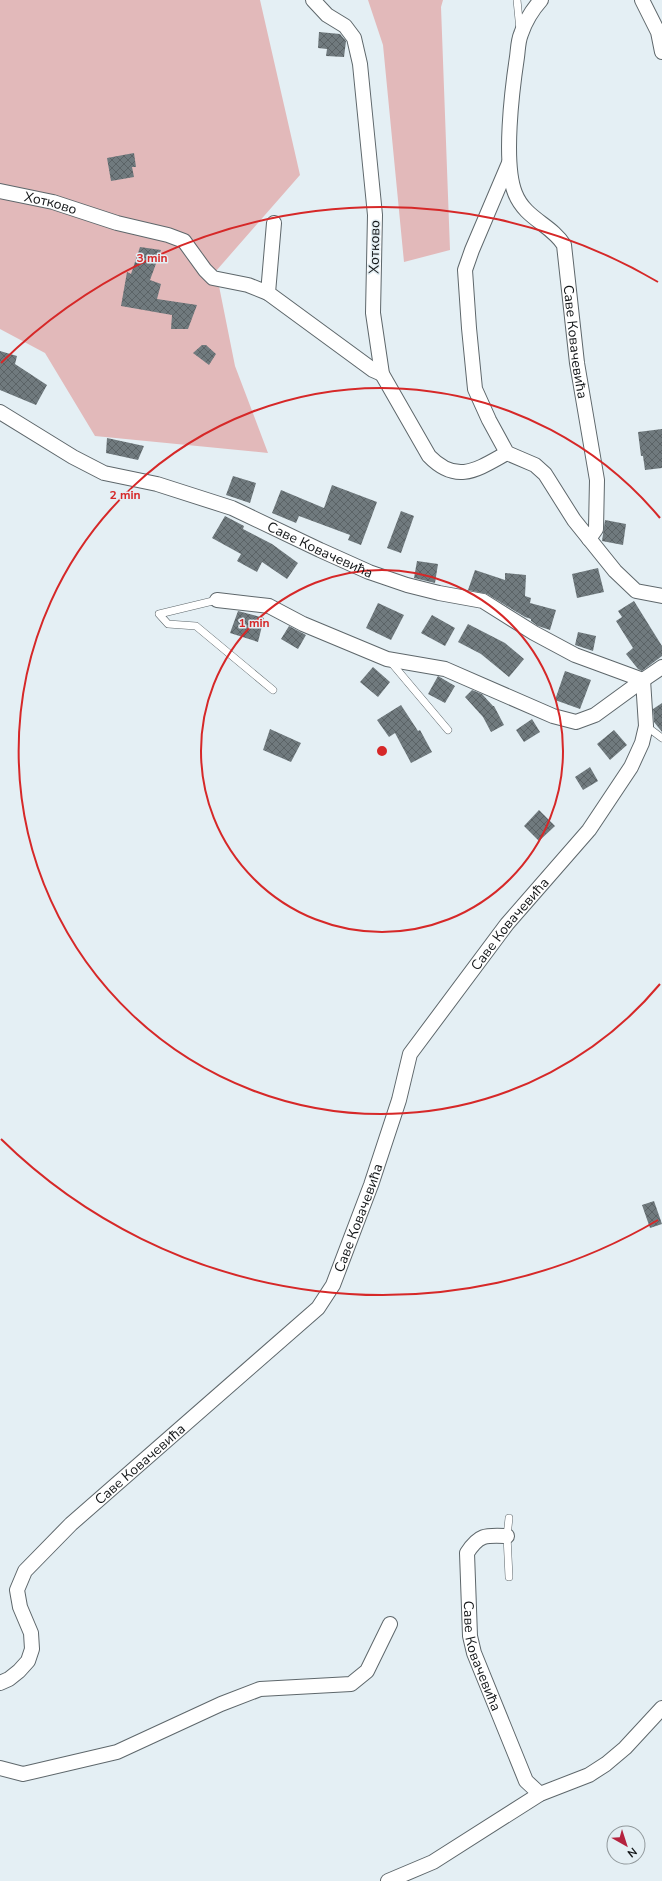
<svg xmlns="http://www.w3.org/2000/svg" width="662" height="1881" font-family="'Nunito Sans',sans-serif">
	<defs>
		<pattern id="building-cross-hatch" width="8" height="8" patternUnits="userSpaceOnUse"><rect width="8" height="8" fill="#707a7e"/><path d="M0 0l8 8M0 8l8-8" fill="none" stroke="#5b6366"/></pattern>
	</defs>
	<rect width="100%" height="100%" fill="#e4eff4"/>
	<path fill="#e2b9ba" d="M0,0H260L300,175L216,271L235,366L268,453L95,436L45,353L0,329Z
		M368,0H443L441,7L450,250L404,262L383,45Z"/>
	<path fill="url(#building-cross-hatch)" d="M319,32L340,34L346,41L344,57L326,56L327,49L318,48Z
		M134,153L136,167H132L134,177L111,181L107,158Z
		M140,247L161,250L150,280L161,284L157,299L197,305L188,329H171L172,315L121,306L127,272L131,274Z
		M202,345H206L216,354L209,365L193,353Z
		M0,351L17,356L15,364L47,385L36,405L0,390Z
		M662,429V468L645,470L643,456H641L638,432Z
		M107,438L144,446L138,460L106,453Z
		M233,476L256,483L250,503L226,495Z
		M332,485L377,502L361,545L348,540L350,535L299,516L296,523L272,513L281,490L324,508Z
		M401,511L414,516L401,553L387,548Z
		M225,516L244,526L243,529L272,544L298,563L287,579L262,562L257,572L237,561L241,554L212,538Z
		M605,520L626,524L623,545L602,541Z
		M417,561L438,564L435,583L414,578Z
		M598,568L604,592L577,598L572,574Z
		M475,570L505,580V573L526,575L525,596L531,598L530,603L556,610L550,630L538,626L531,621V619L525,617L487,594L468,590Z
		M634,601L662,646V656L642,671L638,669L626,654L633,648L616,621L622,617L618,611Z
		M378,603L404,615L391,640L366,628Z
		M238,611L264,618L258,642L230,633Z
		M432,615L455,628L445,646L421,633Z
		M468,624L505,643L524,659L509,677L481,654L458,642Z
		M289,626L306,635L298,649L281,639Z
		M578,632L596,636L593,651L575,645Z
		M373,667L390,682L378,697L360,682Z
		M565,671L591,680L580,709L555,700Z
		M438,676L455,686L445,703L428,694Z
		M472,690L482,694L493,706H494L504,725L491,732L483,717L465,697Z
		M662,703V732L654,722L653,709Z
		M401,705L418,731L420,730L432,752L411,763L395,733L389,737L377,720Z
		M532,719L540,732L524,742L516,730Z
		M270,729L301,743L291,762L263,750Z
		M614,730L627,745L610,760L597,744Z
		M590,767L598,781L583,790L575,777Z
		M539,810L555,826L539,841L524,826Z
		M654,1201L662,1224L650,1228L642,1205Z"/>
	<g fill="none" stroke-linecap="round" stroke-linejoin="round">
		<defs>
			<path id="service" d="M517,0L520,30
				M217,600L159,614L168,624L196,626L273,690
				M389,660L448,730
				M646,726L662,738
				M509,1518L507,1536L509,1577"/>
			<g id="minor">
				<path d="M313,0L327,15L345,26L354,38L360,64L375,215L373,313L382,374L429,456C457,485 478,469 507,453"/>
				<path id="s1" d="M541,0C533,9 525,22 521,34C518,41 518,50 517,57C512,90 503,163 515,193C525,219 551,224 564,245L577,363L597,480L596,529L589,539"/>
				<path d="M642,0L658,32L662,52"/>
				<path d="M509,163L472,250L465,270L469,328L475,389L489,420L507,453L535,465L545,474L574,520L615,571L636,591L662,596"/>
				<path id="s2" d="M0,191L53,202L117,223L168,235L184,241L205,270L213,278L248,285L268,293"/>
				<path d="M274,223L268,293L373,370L382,374"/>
				<path id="s3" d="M0,412L73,457L104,473L157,484L232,508L320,550L369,572L407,585L439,593L483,601L534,633L575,655L643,680L662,667"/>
				<path d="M217,600L269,606L303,624L387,659L445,669L553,716L576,722L595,715L643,680"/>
				<path id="s4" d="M507,1536C486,1535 479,1534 467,1553L470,1636L474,1653L526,1781L540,1794"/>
				<path id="s5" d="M0,1683L9,1679L19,1671L28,1661L32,1649L31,1633L20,1607L17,1590L25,1571L71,1524L318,1308L333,1285L371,1185L399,1100L410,1054L507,924L589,830L631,767L642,743L646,726L643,680"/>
				<path d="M0,1768L23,1774L117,1752L221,1704L260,1689L351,1684L367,1671L390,1624"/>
				<path d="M388,1881L433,1862L540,1794L589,1775L606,1764L625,1748L662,1708"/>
			</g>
		</defs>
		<use href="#service" stroke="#5e676b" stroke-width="8"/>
		<use href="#minor" stroke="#5e676b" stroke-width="16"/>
		<use href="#service" stroke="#fff" stroke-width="7"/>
		<use href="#minor" stroke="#fff" stroke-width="14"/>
	</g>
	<g fill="none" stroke="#d62828" stroke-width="2">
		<circle cx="382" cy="751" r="181"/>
		<path d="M660 984A363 363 0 1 1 660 518"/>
		<path d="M658 1220A544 544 0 0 1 1 1139M1 363A544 544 0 0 1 658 282"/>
	</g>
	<g text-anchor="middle" stroke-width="3" stroke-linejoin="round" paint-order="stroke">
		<g font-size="14" fill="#141719" stroke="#e4eff4">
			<text dy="5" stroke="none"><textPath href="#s2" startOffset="52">Хотково</textPath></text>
			<text transform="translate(374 247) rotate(-89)" y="5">Хотково</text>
			<text dy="5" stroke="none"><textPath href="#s1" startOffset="370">Саве Ковачевића</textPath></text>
			<text dy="5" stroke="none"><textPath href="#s3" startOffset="351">Саве Ковачевића</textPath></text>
			<text dy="5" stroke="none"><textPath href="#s5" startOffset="960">Саве Ковачевића</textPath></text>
			<text dy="5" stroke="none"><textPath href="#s5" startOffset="624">Саве Ковачевића</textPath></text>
			<text dy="5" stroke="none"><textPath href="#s5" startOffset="288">Саве Ковачевића</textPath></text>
			<text dy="5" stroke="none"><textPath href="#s4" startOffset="152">Саве Ковачевића</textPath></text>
		</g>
	</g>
	<circle cx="382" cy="751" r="6" fill="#d62828" stroke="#e4eff4" stroke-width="2"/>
	<g font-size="12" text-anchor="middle" font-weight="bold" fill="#d62828" stroke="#e4eff4" stroke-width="3" stroke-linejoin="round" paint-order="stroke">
		<text x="152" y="262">3 min</text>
		<text x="125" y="499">2 min</text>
		<text x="254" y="627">1 min</text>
	</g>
	<g transform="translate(626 1845) rotate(141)"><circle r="19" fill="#e4eff4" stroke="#91999c"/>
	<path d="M0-3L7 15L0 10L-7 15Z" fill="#b5223e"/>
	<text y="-6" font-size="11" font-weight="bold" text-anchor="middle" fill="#141719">N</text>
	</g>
</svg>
